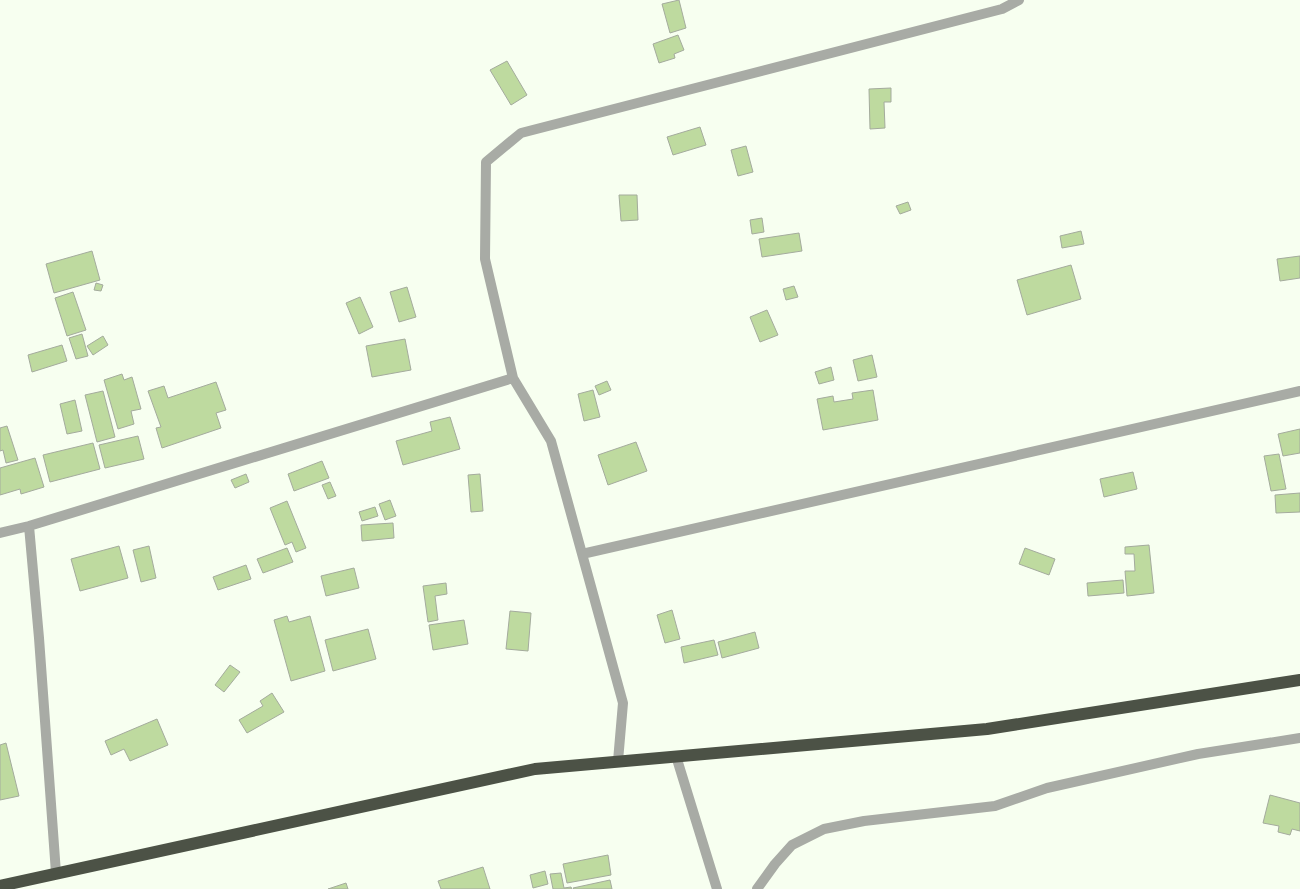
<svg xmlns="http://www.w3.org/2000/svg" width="1300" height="889" font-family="Poppins,sans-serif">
	<rect width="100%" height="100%" fill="#f7fff0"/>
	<path fill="#beda9f" stroke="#a4ab9d" d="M679,0L686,28L670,33L662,4Z
		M678,35L684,50L674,54L675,58L659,63L653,44Z
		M507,61L527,95L511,105L490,70Z
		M891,88V102H884L885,128L870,129L869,89Z
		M700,127L706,145L673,155L667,137Z
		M746,146L753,172L738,176L731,150Z
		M619,195H637L638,220L621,221Z
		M908,202L911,210L900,214L896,206Z
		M762,218L764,232L752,234L750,220Z
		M1081,231L1084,244L1062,248L1060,236Z
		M799,233L802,251L762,257L759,239Z
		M92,251L100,280L54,293L46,264Z
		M1300,256V278L1280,281L1277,259Z
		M1071,265L1081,299L1027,315L1017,280Z
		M96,283L103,285L101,291L94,290Z
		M794,286L798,297L786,300L783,289Z
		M407,287L416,317L399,322L390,292Z
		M73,292L86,330L67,336L55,298Z
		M360,297L373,327L359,334L346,303Z
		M767,310L778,335L760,342L750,317Z
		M82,334L88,356L76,359L69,338Z
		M103,336L108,345L93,355L87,346Z
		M405,339L411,370L372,377L366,346Z
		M62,345L67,361L32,372L28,355Z
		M872,355L877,377L858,381L853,360Z
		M831,367L834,380L819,384L815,372Z
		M122,374L124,380L132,377L141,409L131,411L134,424L118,429L104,380Z
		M607,381L611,390L599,395L595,386Z
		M216,382L226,410L216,413L221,428L162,448L156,428L161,427L148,391L164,386L168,398Z
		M593,390L600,417L584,421L578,394Z
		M873,390L878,420L823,430L817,399L833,396L834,402L853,399L852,393Z
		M103,391L115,437L97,442L85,395Z
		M75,400L82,431L67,434L60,404Z
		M450,417L460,449L403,465L396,441L432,431L430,422Z
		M7,426L18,460L6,463L3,450L0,451V428Z
		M1300,429V453L1283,456L1278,434Z
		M138,436L144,459L105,468L99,445Z
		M636,442L647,471L608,485L598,455Z
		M93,443L100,469L50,482L43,455Z
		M1279,454L1286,489L1271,491L1264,456Z
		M35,458L44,487L21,494L20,489L0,495V468Z
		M322,461L329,478L294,491L288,474Z
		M1133,472L1137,489L1104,497L1100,479Z
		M246,474L249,482L235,488L231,480Z
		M480,474L483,511L471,512L468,475Z
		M330,482L336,496L328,499L322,485Z
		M1300,493V512L1276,513L1275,495Z
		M390,500L396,516L385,520L379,504Z
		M287,501L306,548L296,552L292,542L285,545L270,508Z
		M375,507L378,516L362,521L359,512Z
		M393,523L394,538L362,541L361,525Z
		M1149,545L1154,593L1127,596L1125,571H1135L1134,554H1125V547Z
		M119,546L128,578L80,591L71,559Z
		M149,546L156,578L141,582L133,550Z
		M287,548L293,562L263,573L257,559Z
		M1025,548L1055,559L1049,575L1019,564Z
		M246,565L251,579L218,590L213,577Z
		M354,568L359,588L326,596L321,576Z
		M1123,580L1124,593L1088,596L1087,583Z
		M446,583L447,594L435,596L438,620L428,622L423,586Z
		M672,610L680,639L665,643L657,615Z
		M510,611L531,613L528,651L506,649Z
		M287,616L289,622L310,616L325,671L291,681L274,620Z
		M464,620L468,644L433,650L429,625Z
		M368,629L376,659L333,671L325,640Z
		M755,632L759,648L722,658L718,642Z
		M714,640L718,655L684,663L681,647Z
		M230,665L240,672L224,692L215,685Z
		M272,693L284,712L247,733L239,720L263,706L260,701Z
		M157,719L168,745L130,761L124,749L111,755L105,741Z
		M6,743L19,796L0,800V745Z
		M1270,795L1300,803V831L1292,829L1290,835L1278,832L1279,826L1263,823Z
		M608,855L611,875L567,883L563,864Z
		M483,867L490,889H441L438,881Z
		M545,871L548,884L533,888L530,875Z
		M561,873L564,888L571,887L572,889H553L550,874Z
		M610,880L612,889H574L573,888Z
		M346,883L348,889H328Z"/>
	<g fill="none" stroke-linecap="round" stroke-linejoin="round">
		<path stroke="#a8aba5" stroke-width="10" d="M29,526L39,638L56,873
			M0,533L29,526L513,378
			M582,554L1300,391
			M676,756L717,889
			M618,761L623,703L551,441L513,378L485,259L486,162L521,133L1002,9L1019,0
			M757,889L775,864L792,845L824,829L864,821L995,806L1047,788L1198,754L1300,738"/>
		<path stroke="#4c5246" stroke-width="12" d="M0,886L535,769L987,729L1300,680"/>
	</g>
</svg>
